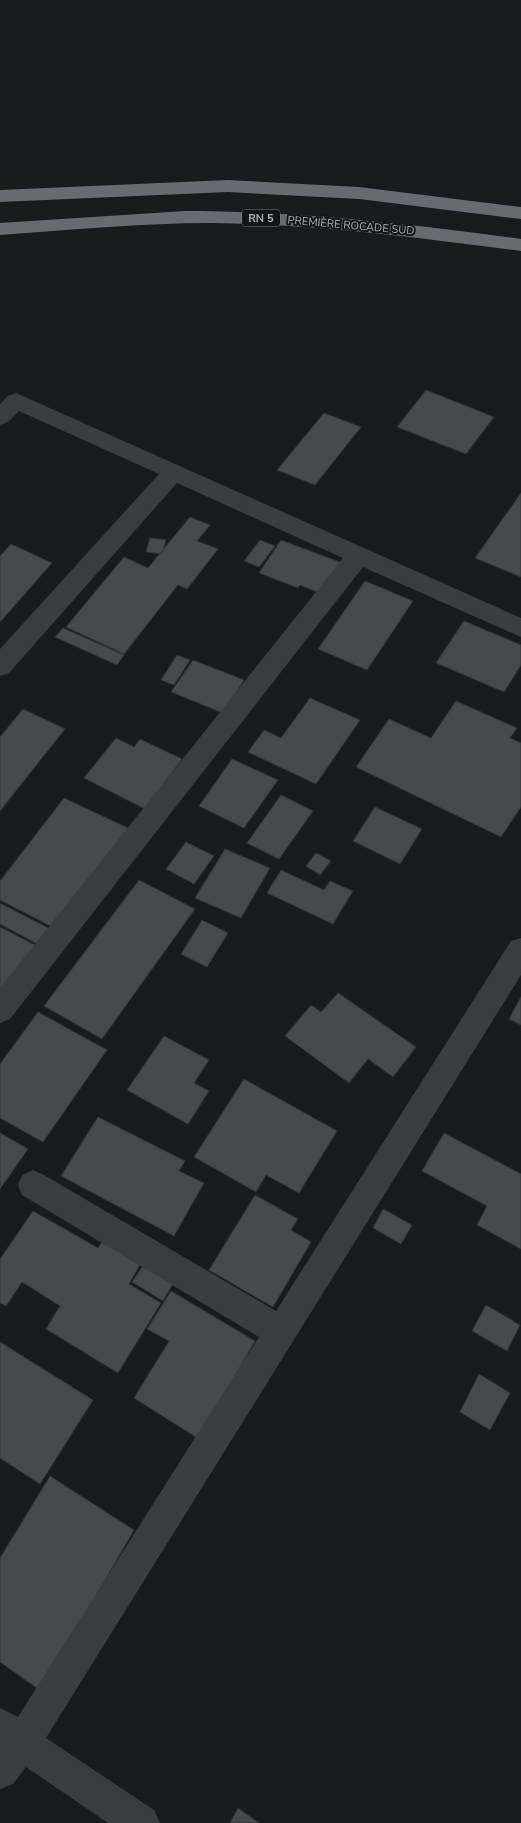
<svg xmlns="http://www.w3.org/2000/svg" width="521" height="1823" font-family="'Nunito Sans',sans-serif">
	<rect width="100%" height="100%" fill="#191a1b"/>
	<path fill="#46484b" stroke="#333437" d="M426,390L494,417L466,454L397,427Z
		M324,413L361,427L315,485L277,470Z
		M521,493V577L475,558Z
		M190,517L210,525L197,541L218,549L187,589L178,585L124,654L66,627L124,557L148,568Z
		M150,538L166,540L162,554L146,552Z
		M260,540L275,546L259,567L244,561Z
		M281,540L345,564L325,595L300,585L298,588L259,573Z
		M11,544L52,563L0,622V556Z
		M365,581L413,601L367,670L318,649Z
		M464,621L521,645V665L504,692L436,663Z
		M63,628L124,655L117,665L55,637Z
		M177,655L190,660L174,685L161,680Z
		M193,660L244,680L223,713L171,692Z
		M310,698L360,720L316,784L248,752L264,730L281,738Z
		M456,701L517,728L510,738L521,743V807L501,837L356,767L389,719L431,738Z
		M23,709L65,729L0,811V737Z
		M116,738L134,747L140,739L182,759L145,809L84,778Z
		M232,759L278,780L244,828L199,806Z
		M281,795L313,811L279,859L247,843Z
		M64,798L132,830L60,931L0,900V881Z
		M375,807L422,829L400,864L353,841Z
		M186,842L214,856L194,884L166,869Z
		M225,849L270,868L241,918L195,898Z
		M316,853L331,861L320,875L306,866Z
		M281,870L324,890L330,881L353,891L333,924L267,893Z
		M139,880L195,909L102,1039L44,1006Z
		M0,903L54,931L43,947L0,924Z
		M202,920L228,933L207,967L181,954Z
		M0,927L41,948L0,992Z
		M338,993L416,1047L393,1077L368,1059L349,1083L285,1036L311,1005L321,1012Z
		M521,997V1025L509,1019Z
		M38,1012L107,1050L43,1142L0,1118V1064Z
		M164,1036L209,1060L194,1083L209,1091L188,1124L127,1090Z
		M244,1079L337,1131L299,1193L266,1175L256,1192L194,1157Z
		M98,1117L185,1161L179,1171L204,1183L174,1236L61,1176Z
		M0,1133L28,1149L0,1189Z
		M444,1133L521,1174V1249L477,1225L487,1206L422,1171Z
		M255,1195L298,1219L291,1230L311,1242L273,1307L209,1270Z
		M383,1209L412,1225L401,1244L373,1228Z
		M33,1211L98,1248L104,1239L142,1261L129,1284L161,1303L118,1373L46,1329L60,1306L22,1282L6,1306L0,1303V1259Z
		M143,1266L173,1284L163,1301L132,1282Z
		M171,1291L255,1341L199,1439L134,1398L169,1341L147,1329Z
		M486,1305L520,1325L507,1351L472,1331Z
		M0,1342L93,1400L40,1484L0,1458Z
		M479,1374L510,1393L490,1430L460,1412Z
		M50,1476L134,1530L41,1691L0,1662V1558Z
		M238,1808L259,1823H230Z"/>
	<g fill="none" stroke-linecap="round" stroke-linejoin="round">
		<path fill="#3a3c40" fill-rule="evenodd" d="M16,393L521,618V637L363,567L10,1019L0,1023V988L343,558L177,483L9,673L0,676V649L159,474L19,411L8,422L0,425V404L8,396Z
			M521,938V975L46,1738L154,1810L160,1823H108L26,1767L13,1784L0,1789V1708L18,1717L259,1337L22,1195L18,1185L22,1175L33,1170L44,1175L276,1311L511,941Z"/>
		<path fill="#676b71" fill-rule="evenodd" d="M228,180L359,187L521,207V219L359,199L228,192L0,202V190Z
			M185,211C298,211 409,224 521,239V251C418,238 315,224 212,223C141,223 70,230 0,235V223Z"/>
	</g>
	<g text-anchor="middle" stroke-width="4" stroke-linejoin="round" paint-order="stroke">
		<rect fill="#141416" stroke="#7e8389" stroke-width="1" x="242" y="209.5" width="38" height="17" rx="4"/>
		<g font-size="11" font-weight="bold" fill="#acb3ba">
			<text x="261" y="222">RN 5</text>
		</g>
		<g font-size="11" fill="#acb3ba" stroke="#141416">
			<text transform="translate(351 225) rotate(5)" y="4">PREMIÈRE ROCADE SUD</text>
		</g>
	</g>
</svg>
